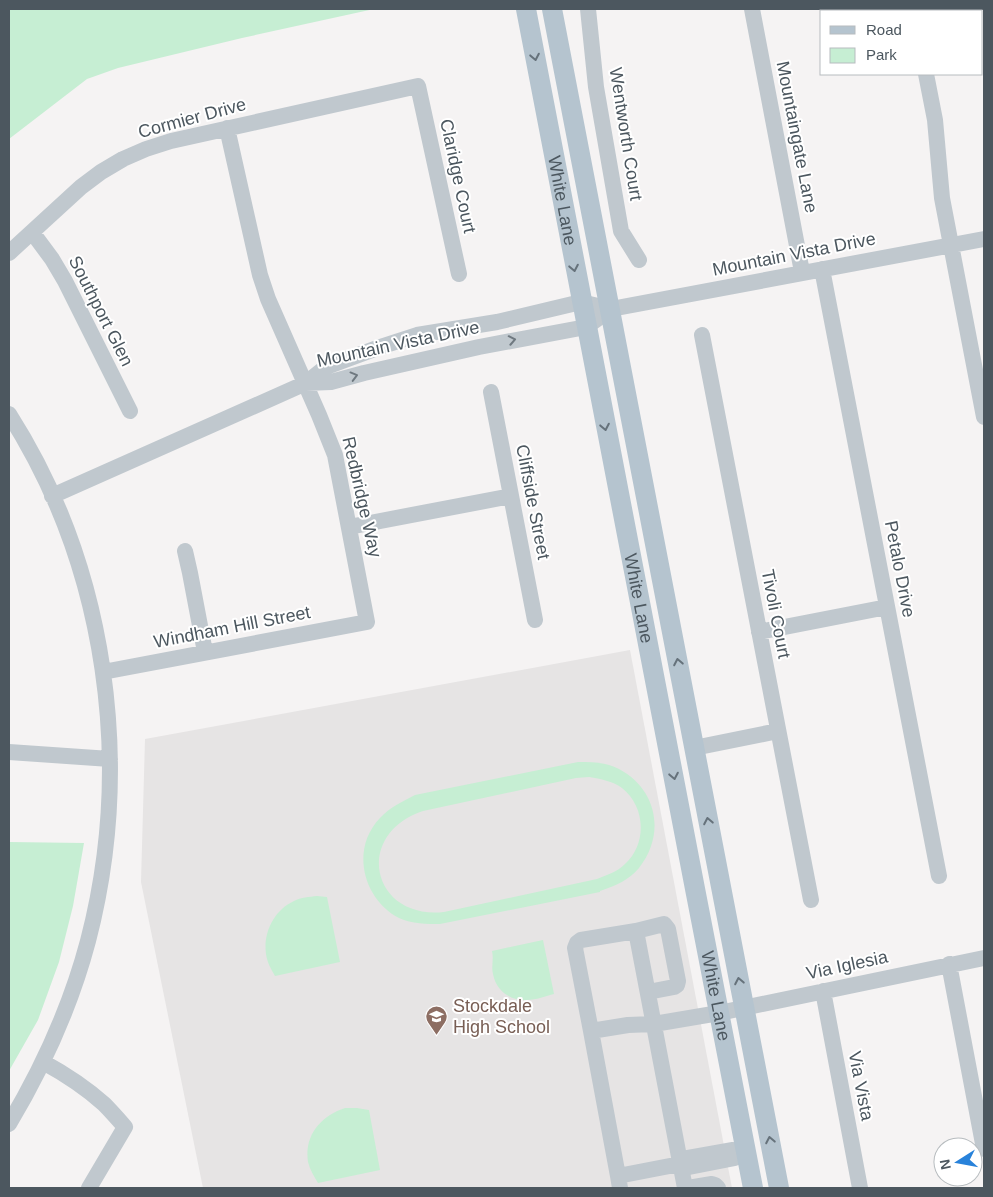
<svg xmlns="http://www.w3.org/2000/svg" width="993" height="1197" font-family="Helvetica,sans-serif">
	<rect width="100%" height="100%" fill="#f5f3f3"/>
	<path fill="#e6e4e4" d="M630,650L732,1188H203L141,882L145,739Z"/>
	<path fill="#c6eed3" fill-rule="evenodd" d="M9,9H374L242,38L118,68L87,79L9,139Z
		M578,762C592,762 606,762 619,769C657,789 666,834 639,868C629,880 615,886 600,891V892L440,924C427,924 412,924 399,918C363,899 350,849 380,818C390,807 402,802 415,795ZM589,777C601,779 612,781 622,788C646,807 647,844 625,864C617,872 607,875 597,879L444,912C371,920 353,834 423,811L576,778Z
		M9,842L84,843L73,906L59,962L38,1020L9,1071Z
		M317,896L327,897L340,962L275,976C271,969 267,962 266,954C263,933 274,910 294,901C301,897 309,897 317,896Z
		M543,940L554,994C546,996 536,1000 527,1000C511,1001 496,991 493,974C491,966 494,960 492,951Z
		M345,1108H357L369,1110L380,1170L318,1183C314,1176 310,1170 308,1162C304,1135 321,1116 345,1108Z"/>
	<g fill="none" stroke-linecap="round" stroke-linejoin="round">
		<path stroke="#c0c8ce" stroke-width="16" d="M588,9L596,87L621,231L639,260
			M752,9L802,272
			M914,9V11
			M926,74L935,120L942,198L984,417
			M32,232L52,259L65,281L130,411
			M9,253L81,187L101,172L123,159L146,149L171,141L418,86L459,274
			M822,269L939,876
			M702,335L811,900
			M306,383L331,382L364,373L479,347L586,327L611,309
			M491,392L535,620
			M9,414C107,568 134,764 88,941C71,1005 43,1067 9,1124
			M52,496L306,383L326,367L380,347L417,335L497,322L581,302L611,309L984,239
			M349,527L511,496
			M185,551L190,573L205,652
			M759,632L887,607
			M103,672L367,622L335,455L319,415L268,299L260,275L227,128
			M694,748L778,731
			M9,752L110,759
			M636,931L581,940L577,943L575,948L591,1031L628,1025L654,1024L719,1013L984,958
			M949,964L984,1149
			M823,991L860,1188
			M648,992L674,987L677,985L678,981L668,929L664,924L636,931L685,1188
			M591,1031L618,1176
			M43,1062C65,1074 85,1087 104,1104C111,1111 118,1119 125,1127L89,1188
			M739,1153L735,1158L689,1167L680,1164L688,1158L733,1150L739,1153H746
			M620,1188L618,1176L680,1164
			M688,1188L712,1184L715,1185L718,1188"/>
		<g stroke="#b5c4cf" stroke-width="20">
			<path id="s1" d="M526,9C600,402 677,795 753,1188"/>
			<path d="M552,9L779,1188"/>
		</g>
	</g>
	<defs><path id="oneway-chevron" d="M-2-3.5L2.5 0L-2 3.5" fill="none" stroke-width="1.6" stroke-linecap="round" stroke-linejoin="round" transform="scale(1.25)"/></defs>
	<g stroke="#66727b">
		<use href="#oneway-chevron" transform="translate(535 57) rotate(79)"/>
		<use href="#oneway-chevron" transform="translate(574 268) rotate(79)"/>
		<use href="#oneway-chevron" transform="translate(605 427) rotate(79)"/>
		<use href="#oneway-chevron" transform="translate(678 662) rotate(-101)"/>
		<use href="#oneway-chevron" transform="translate(674 776) rotate(79)"/>
		<use href="#oneway-chevron" transform="translate(708 821) rotate(-101)"/>
		<use href="#oneway-chevron" transform="translate(739 981) rotate(-101)"/>
		<use href="#oneway-chevron" transform="translate(770 1140) rotate(-101)"/>
	</g>
	<g stroke="#6f7980">
		<use href="#oneway-chevron" transform="translate(512 340) rotate(-11)"/>
		<use href="#oneway-chevron" transform="translate(354 376) rotate(-15)"/>
	</g>
	<defs>
		<symbol id="school-pin" viewBox="-11 -11 22 30"><path d="M0 17L-7.5 6A9.5 9.5 0 1 1 7.5 6Z" fill="#8d6e63" stroke="#fff"/><path d="M0-5L7-2L0 1L-7-2ZM-4 1L0 2.5L4 1V4Q0 6-4 4Z" fill="#fff"/></symbol>
	</defs>
	<g fill-rule="evenodd">
		<use href="#school-pin" x="424" y="1004" width="25" height="34"/>
	</g>
	<g text-anchor="middle" stroke-width="4" stroke-linejoin="round" paint-order="stroke">
		<g font-size="18" fill="#4c575f" stroke="#fff">
			<text transform="translate(192 118) rotate(-15)" y="6">Cormier Drive</text>
			<text transform="translate(626 134) rotate(81)" y="6">Wentworth Court</text>
			<text transform="translate(797 137) rotate(79)" y="6">Mountaingate Lane</text>
			<text transform="translate(458 176) rotate(78)" y="6">Claridge Court</text>
			<text dy="6" stroke="none"><textPath href="#s1" startOffset="195">White Lane</textPath></text>
			<text transform="translate(794 254) rotate(-11)" y="6">Mountain Vista Drive</text>
			<text transform="translate(101 311) rotate(63)" y="6">Southport Glen</text>
			<text transform="translate(398 344) rotate(-12)" y="6">Mountain Vista Drive</text>
			<text transform="translate(362 497) rotate(77)" y="6">Redbridge Way</text>
			<text transform="translate(533 502) rotate(79)" y="6">Cliffside Street</text>
			<text transform="translate(900 569) rotate(79)" y="6">Petalo Drive</text>
			<text dy="6" stroke="none"><textPath href="#s1" startOffset="600">White Lane</textPath></text>
			<text transform="translate(776 614) rotate(79)" y="6">Tivoli Court</text>
			<text transform="translate(232 627) rotate(-11)" y="6">Windham Hill Street</text>
			<text transform="translate(847 965) rotate(-12)" y="6">Via Iglesia</text>
			<text dy="6" stroke="none"><textPath href="#s1" startOffset="1005">White Lane</textPath></text>
			<text transform="translate(861 1086) rotate(79)" y="6">Via Vista</text>
		</g>
		<g font-size="18" fill="#785e54" stroke="#fff" text-anchor="start">
			<text x="453" y="1012">Stockdale<tspan x="453" dy="21">High School</tspan></text>
		</g>
	</g>
	<rect width="993" height="1197" fill="none" stroke="#4c575f" stroke-width="20"/>
	<rect x="820" y="10" width="162" height="65" fill="#ffffff" stroke="#b7bcbf"/>
	<rect x="830" y="26" width="25" height="8" fill="#b5c4cf" stroke="#b7bcbf"/>
	<text x="866" y="35" font-size="15" fill="#4c575f">Road</text>
	<rect x="830" y="48" width="25" height="15" fill="#c6eed3" stroke="#b7bcbf"/>
	<text x="866" y="60" font-size="15" fill="#4c575f">Park</text>
	<g transform="translate(958 1162) rotate(259)"><circle r="24" fill="#ffffff" stroke="#b7bcbf"/>
	<path d="M0-4L9 19L0 12L-9 19Z" fill="#2882da"/>
	<text y="-8" font-size="14" font-weight="bold" text-anchor="middle" fill="#4c575f">N</text>
	</g>
</svg>
